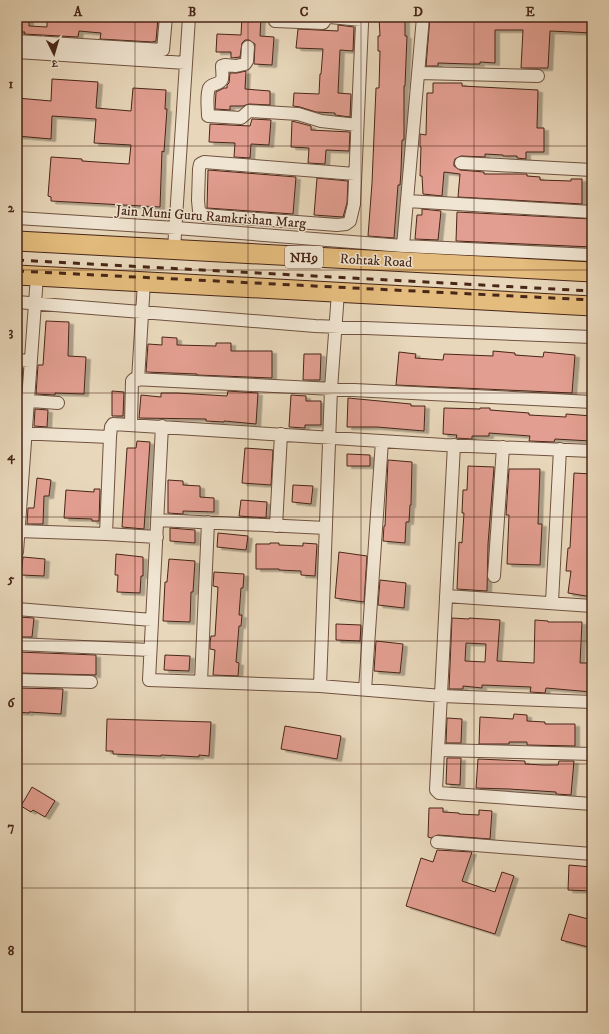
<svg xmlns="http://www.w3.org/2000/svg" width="609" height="1034" font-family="'IM FELL DW Pica','Noto Serif Devanagari',serif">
	<defs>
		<filter id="shadow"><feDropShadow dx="4.5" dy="2.5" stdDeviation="0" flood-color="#0004"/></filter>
	</defs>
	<rect width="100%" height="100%" fill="#e8d7ba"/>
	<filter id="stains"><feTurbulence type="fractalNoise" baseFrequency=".005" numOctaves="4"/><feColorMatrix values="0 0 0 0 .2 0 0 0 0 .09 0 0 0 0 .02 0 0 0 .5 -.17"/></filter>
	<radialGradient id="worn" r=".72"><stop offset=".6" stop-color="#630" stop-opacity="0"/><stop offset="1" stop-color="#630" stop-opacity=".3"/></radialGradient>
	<path fill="#e29e90" stroke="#482618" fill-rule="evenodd" filter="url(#shadow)" d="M17,17H29V26L47,27V17H158L156,41L152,42L100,39L101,33L79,31L78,37L24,34L25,32H17Z
		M242,17H261L260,36L274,37L272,65L254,64L255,44L249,40H245L242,43L240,57L231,58V52H216L217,34L241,35Z
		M379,17H405V36H407L405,86H404V140H402L401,171L400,185H398L394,238L368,236L372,183L376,88H379L380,51H378V36H380Z
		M430,17H592V33L550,31L548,68H521L523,30H495V63L480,62V64H469L438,63V66H426Z
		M338,25L354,27L353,51L340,50L338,93L351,94L350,117L335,115V113L316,112L300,107L293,106L294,93L319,94L320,74H321L323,49L296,48L298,29L338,31Z
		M246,71L245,89L270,91V105L249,104L243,106H230V110L215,109L216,92L224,88H227V85L229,83L230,73H237Z
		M52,79L98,82L96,108L131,111L133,88L166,90L165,109H167L164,152L162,151L160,207L51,201V197L48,196L51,157L82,159V161L129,164L131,145L94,143L96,119L52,116L51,139L17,136V98L51,101Z
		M433,83H462V86L538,90L537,128H544V152H526V159L517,158V156H503V155L485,154V157L461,156L455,159L454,162V166L460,170L484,172V174H527V176L540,177V180L571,181V179H582V204L458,197L460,174L444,172L442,196L423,194L422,176H420L421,147H420V134L426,135L427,93H433Z
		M252,119L271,120L269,145L251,144L250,158L234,157L235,143L209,142L210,124L250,126Z
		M292,121L311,126V130L350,132L349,151L326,150L325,164L308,163L309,148L291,147Z
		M208,170L296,177L293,214L207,208Z
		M317,178L348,181L347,203L343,217L314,215Z
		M422,209L441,211L438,240L415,239L417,215H422Z
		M457,212L592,219V247L456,241Z
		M46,321L69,322L68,356L86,357L84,394L55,393V395L36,394L38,365H43Z
		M162,337L177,338V345L216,346V343H231V351H272V378L197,375V374L146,372L148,344L162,345Z
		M493,351L515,353V355L543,357L544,352L575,355L572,393L396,385L399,352L416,354L415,358L443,360L444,354L493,356Z
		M304,354H321L320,380H303Z
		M17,368H23L21,393H17Z
		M112,391L124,392L123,416H112Z
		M228,391L258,393L256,424L224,421V422L206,421V419L139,418L141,395L161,397V393H177L227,396Z
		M291,395L306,396V401H321V425H305V428L289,427Z
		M348,398L411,404V406H425L424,431L377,427H347Z
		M444,408L480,409V408H490V410L529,413V415L566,417V414L592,416L591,441L555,439L554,442L529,441L530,436L489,433V436H472V439L456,438L457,435L443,434Z
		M35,409L48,410L47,427L34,426Z
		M137,441L150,442L144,529L122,527L127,448H136Z
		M245,448L273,450L271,485L242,483Z
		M347,454L370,455V466H347Z
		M388,460L412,462L411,505H410L409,522H406L405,543L383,541L384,526H385Z
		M468,466L494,467L488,544L487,591L457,589L459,542L462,543L464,513H462L463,490H467Z
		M509,469H540L538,524H542L540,565L507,564L509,515H506Z
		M574,473L592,474V597L568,593L571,571H566L568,548H570Z
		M37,478L51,480L49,496H44L43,524H27L28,508H34Z
		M168,480L183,481V485L200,486V497L214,498V512L183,511V514L168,513Z
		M293,485L313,486L311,504L292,502Z
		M94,489H100L99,521H92V519L64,518L66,490L94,492Z
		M241,500L267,502L266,518L239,516Z
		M170,528L195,530V543L170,541Z
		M218,533L248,536L246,550L217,547Z
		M270,543H279V545L303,546V543L317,544L315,576L301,575V571L279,570V569H256V544H270Z
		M339,552L367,556L364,602L335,598Z
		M116,554L143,557V576H141L140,593L117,592L118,575H115Z
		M23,557L45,559L44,576L21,575Z
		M169,559L195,561L193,592H191L190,622L163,621L165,582H167Z
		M214,572L244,574L243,588H241L239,615H242L241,626H239L236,662L239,663L238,676L213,675L215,650L210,649V643L211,636H215L218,587L213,586Z
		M380,580L406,583L404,608L378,605Z
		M18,617L34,618L32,637H17Z
		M452,618L469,619V618L500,620L497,661L534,663L535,620L548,621V622H582L580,663H592V692L546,688L545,693L530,692L531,687L482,685V688L463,686V689H449ZM466,643L486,644L485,662L465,661Z
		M336,624L361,625L360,641L336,640Z
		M376,641L403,644L400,673L374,671Z
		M17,652L96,655V675L17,673Z
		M165,655L190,656L189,671L164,670Z
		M17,688L63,689L61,714L29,712V713L17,712Z
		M514,714L527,715V721L545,722V724H575V746L527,745V742H509V744H479L480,717L513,719Z
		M447,718L462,719L461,743H446Z
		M107,719L211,722L209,756L199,755V757L161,755V756L113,754V751H106Z
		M285,726L341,736L337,759L281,749Z
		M447,758H461L460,785L446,784Z
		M478,759L525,761V764L543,765H558L559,761H574L571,795L556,794V792L509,789L476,788Z
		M32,787L55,801L45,817L33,810L31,812L21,806Z
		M429,808H443V812L459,813V814L479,815V810L492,811L490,839L438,835L431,838L428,837Z
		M437,850L472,852L462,881L495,892L502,872L514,876L495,934L406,906L421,858L433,862Z
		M569,865L592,867V891L568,890Z
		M569,914L592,920V948L561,940Z"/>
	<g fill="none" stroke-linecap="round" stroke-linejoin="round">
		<defs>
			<path id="minor" d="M330,17L361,20L362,24L354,204L350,221L346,224L337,225L204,215L199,211L198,200L199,169L200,164L204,162L355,174
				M275,21L323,23L327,17
				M17,41L163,50L166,17
				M248,47L247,61L245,64L236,66L225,65L222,66C222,70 223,76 222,79C220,85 212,83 209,88C206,96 208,108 208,116L241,118L249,111L298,114L321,121L357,125
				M17,52L186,63
				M419,73L538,76
				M461,163L592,170
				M407,201L592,212
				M17,218L176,228L403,246L592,255
				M403,246L423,17
				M174,249L189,17
				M17,302L315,326L592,337
				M17,360L30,361
				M138,380L144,282
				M17,400L58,403
				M131,424L132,381L134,379L592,402
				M162,426L149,680L320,686L442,696L592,702
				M17,433L110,437
				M454,445L436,790L439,793L592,804
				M157,520L326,528
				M276,526L281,434
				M18,531L106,534
				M157,537L106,534L110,437L111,427L113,424L444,445L592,451
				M17,552L37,276
				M494,576L503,447
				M446,596L592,606
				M552,602L560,449
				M17,609L152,620
				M17,644L150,650
				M17,680L91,682
				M201,682L208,522
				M320,686L331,389L338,292
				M365,690L382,441
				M439,750L592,754
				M437,842L592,854"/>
			<path id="primary" d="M17,241L592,272
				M17,275L592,306"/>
		</defs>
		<use href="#minor" stroke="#705240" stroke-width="14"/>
		<use href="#primary" stroke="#482618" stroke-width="21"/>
		<use href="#minor" stroke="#f0e5d2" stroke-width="12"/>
		<use href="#primary" stroke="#e4bc7d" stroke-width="19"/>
		<path stroke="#482618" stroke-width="3" stroke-dasharray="7 7" stroke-linecap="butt" d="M17,260L592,291
			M17,271L592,300"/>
	</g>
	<path fill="none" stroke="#482618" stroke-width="1" stroke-opacity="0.55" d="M135,17V1017M248,17V1017M361,17V1017M474,17V1017M17,146H592M17,270H592M17,393H592M17,517H592M17,641H592M17,764H592M17,888H592"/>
	<g text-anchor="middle" stroke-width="3" stroke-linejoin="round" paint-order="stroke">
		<rect fill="#f0e5d2" stroke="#7a5f50" stroke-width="1" x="285" y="246" width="38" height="22" rx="3"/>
		<g font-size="13" font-weight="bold" fill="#482618">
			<text x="304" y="262">NH9</text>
		</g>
		<g font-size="14" fill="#482618" stroke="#f0e5d2">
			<text transform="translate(211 216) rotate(4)" y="5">Jain Muni Guru Ramkrishan Marg</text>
			<text transform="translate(376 260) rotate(3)" y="5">Rohtak Road</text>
		</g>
	</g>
	<rect width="609" height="1034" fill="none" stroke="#e8d7ba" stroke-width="44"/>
	<g transform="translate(54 54) rotate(175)" stroke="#f0e5d2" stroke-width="3" paint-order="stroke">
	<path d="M0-3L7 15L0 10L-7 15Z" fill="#482618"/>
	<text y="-6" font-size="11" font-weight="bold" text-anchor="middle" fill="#482618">उ</text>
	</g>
	<rect x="22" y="22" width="565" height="990" fill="none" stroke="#482618" stroke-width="1.5"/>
	<g font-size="13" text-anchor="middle" font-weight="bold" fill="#482618">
		<text x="78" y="16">A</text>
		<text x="192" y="16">B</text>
		<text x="304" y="16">C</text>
		<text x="418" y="16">D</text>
		<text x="530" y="16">E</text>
		<text x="11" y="88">1</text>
		<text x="11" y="212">2</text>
		<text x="11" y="336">3</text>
		<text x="11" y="460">4</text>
		<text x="11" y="583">5</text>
		<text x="11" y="707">6</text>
		<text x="11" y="831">7</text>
		<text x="11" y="955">8</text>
	</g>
	<rect width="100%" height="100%" filter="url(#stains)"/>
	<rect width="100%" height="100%" fill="url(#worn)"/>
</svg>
